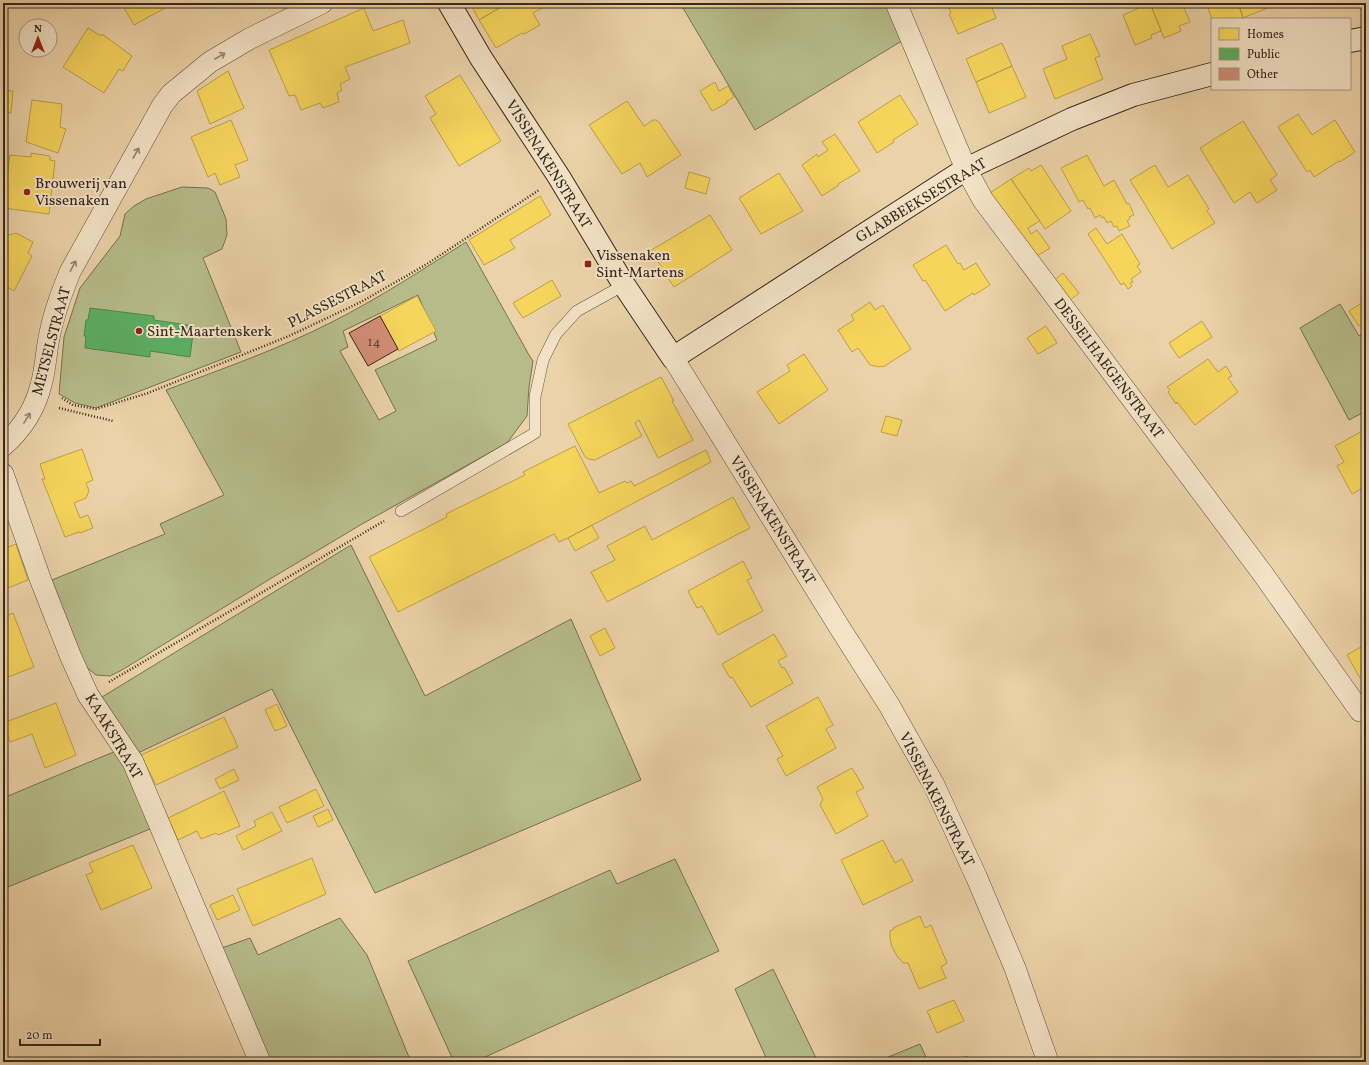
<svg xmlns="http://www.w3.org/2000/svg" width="1369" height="1065" font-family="Vollkorn,serif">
	<rect width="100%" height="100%" fill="#ecd2a8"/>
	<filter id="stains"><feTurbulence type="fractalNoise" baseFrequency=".005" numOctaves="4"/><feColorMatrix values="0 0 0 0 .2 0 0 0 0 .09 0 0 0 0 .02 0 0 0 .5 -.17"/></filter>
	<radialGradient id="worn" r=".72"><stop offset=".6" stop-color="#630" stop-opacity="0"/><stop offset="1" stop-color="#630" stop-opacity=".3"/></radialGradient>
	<path fill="#b6bc89" stroke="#757254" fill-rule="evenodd" d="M680,3H890L905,39L755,130Z
		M182,187L208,188L215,192L226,219L227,235L222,249L203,258L241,352L96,408L75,403L59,394L64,337L80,288L120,236L125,214L134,206L146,199Z
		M466,242L529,355L533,361L529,387L527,416L507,443L362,524L270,579L122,670L110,676L96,675L85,666L52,580L165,534L160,524L224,495L166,390C222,369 279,349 332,322C379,298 422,270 466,242ZM418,295L437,340L375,370L396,411L379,420L340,351L348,347L343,331Z
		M1340,304L1359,336L1366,332V411L1349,420L1300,328Z
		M351,545L425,696L571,619L641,780L375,893L272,689L136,754L102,697Z
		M116,751L155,827L3,889V798Z
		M675,859L719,951L474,1062H454L408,961L610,870L617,884Z
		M340,918L367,955L411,1062H268L219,949L250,938L258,955Z
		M773,969L818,1062H768L735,989Z
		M920,1044L926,1057L914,1062H876Z"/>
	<path fill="#f6d55c" stroke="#bca149" d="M121,3H162L165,8L134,25Z
		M470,3H508L479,20Z
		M508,3H551L533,13L540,25L524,34L522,33L496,48L479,20Z
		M944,3H990L996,18L958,34L949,14L951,13L947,4L944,5Z
		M1137,3H1150L1161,31L1151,35L1152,38L1135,45L1123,15L1139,8Z
		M1150,3H1182L1190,22L1179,26L1181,31L1164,38Z
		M1206,3H1238L1243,17L1239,19H1212Z
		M1238,3H1271L1272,6L1243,18Z
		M364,8L373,31L403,20L410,43L345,67L350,79L340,84L342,90L337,93L339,102L323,108L320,103L301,110L295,95L289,96L269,50Z
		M88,28L101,36L102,34L132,56L123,71L119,69L104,93L63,67Z
		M1090,34L1100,56L1095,58L1103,79L1055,99L1043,69L1067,59L1062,46Z
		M1002,43L1012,66L976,82L966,59Z
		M1012,66L1026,97L989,113L976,82Z
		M228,71L244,108L210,124L197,91Z
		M460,75L501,141L459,166L430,118L436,114L425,96Z
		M715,82L719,91L728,86L734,97L726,102L727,103L712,111L700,91Z
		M3,90L13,91L11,113L3,112Z
		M900,95L918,124L893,140L894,142L877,153L858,122Z
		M32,100L62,104L60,127L66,129L58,153L26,142Z
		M627,101L644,126L653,120H656L659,122L681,155L647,177L640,163L622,174L589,125Z
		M1298,114L1312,135L1335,120L1355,152L1340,162L1339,161L1314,177L1310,170L1307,172L1278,127Z
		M231,120L248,160L235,165L240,177L220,185L215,173L208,177L191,137Z
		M1243,121L1277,175L1270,180L1277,190L1257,203L1250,192L1234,203L1200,148Z
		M835,134L860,171L838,184L839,185L822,196L802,165L817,154L818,157L828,150L822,142Z
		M31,153L50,156V160L55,161L49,214L3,208V176H7L10,155L31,157Z
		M1087,155L1104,186L1114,180L1127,204L1129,203L1134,215L1129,217L1130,219L1127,221L1130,226L1119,231L1117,226L1114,227L1111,221L1107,223L1104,217L1102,218L1100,215L1095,218L1090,208L1088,209L1083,200L1079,202L1061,168Z
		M1041,165L1071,211L1045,229L1011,179L1029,168L1031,171Z
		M1155,165L1168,187L1188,175L1209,209L1207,211L1215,223L1172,249L1130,180Z
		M689,172L710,178L706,194L685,188Z
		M779,173L803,211L761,234L739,198Z
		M1011,179L1040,221L1028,228L1031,234L1037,230L1050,248L1035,257L990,193Z
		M540,196L551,215L510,240L515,248L484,265L469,240Z
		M710,215L732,250L674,287L666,275L663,273L660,270L661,266L650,251Z
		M1096,228L1107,244L1122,234L1140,264L1137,266L1141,272L1131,279L1133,282L1130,283L1132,286L1128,289L1124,283L1121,285L1088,234Z
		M16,233L33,242L28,253L32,256L14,291L3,285V234L9,235Z
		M946,245L958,264L960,263L964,270L976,263L990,285L974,295L973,293L945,311L925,280L923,281L913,265Z
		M1063,273L1079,293L1069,301L1053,281Z
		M552,280L561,296L523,318L513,303Z
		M417,296L436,331L399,351L380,316Z
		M1365,301L1366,303V321L1359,326L1349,311Z
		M870,302L875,310L883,305L911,349L883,367L881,366L880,367L870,365L858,348L852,352L838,330L854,320L851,315Z
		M1202,321L1212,337L1179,358L1169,343Z
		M1046,326L1057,343L1038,354L1027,338Z
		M804,354L828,390L779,424L757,392L790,371L787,365Z
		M1208,359L1218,372L1226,366L1232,376L1228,378L1238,392L1195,425L1177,402L1176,404L1168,392L1170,390L1167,387Z
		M661,377L674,401H672L693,440L658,458L639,420L635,423L642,436L595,460L589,459L585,457L568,424Z
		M886,416L902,420L897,436L881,432Z
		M1366,429V470L1362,472L1366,480V486L1352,494L1337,466L1344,462L1335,446Z
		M575,446L599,493L625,481L627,483L631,481L634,486L706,450L711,462L568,538L559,542L554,534L398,612L369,557L447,517L446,514L525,475L523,472Z
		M82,449L93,480L86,483L89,491L86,498L74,503L80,518L88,515L93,528L80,533L79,532L65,537L42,479H45L40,464Z
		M733,497L750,528L607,602L591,572L615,560L607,546L645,526L652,540Z
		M592,525L599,538L575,551L568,538Z
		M16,544L28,580L5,589L3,586V549Z
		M743,561L752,578L747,580L763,611L718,635L702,606L697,608L688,591Z
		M13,613L34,667L3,679V617Z
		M605,628L615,648L600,656L590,636Z
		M774,634L787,656L778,661L782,668L784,667L793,683L751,707L732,677L730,678L722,664Z
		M1366,644V675L1360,678L1347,655Z
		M818,697L833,725L826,729L836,748L786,776L777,759L783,756L766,726Z
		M56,703L76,755L45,768L32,734L10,742L3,723Z
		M277,704L287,726L275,731L265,710Z
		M224,717L238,747L156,785L141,755Z
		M852,768L864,788L856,792L868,816L836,834L820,805L823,799L817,787Z
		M234,769L239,780L220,789L215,779Z
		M316,789L324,806L287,823L279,807Z
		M224,791L240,826L218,835L216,833L201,839L197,831L178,840L168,818Z
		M328,809L333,820L318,827L313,816Z
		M272,812L282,831L243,850L236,836L256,826L254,821Z
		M883,840L895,863L902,859L913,881L863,905L841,860Z
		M133,845L152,888L101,910L86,875L93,872L89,863Z
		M312,858L326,894L253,926L237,889Z
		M233,895L240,910L217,920L210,905Z
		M920,916L925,928L931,925L947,963L941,967L946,978L919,989L908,963H903L897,956L892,947L890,938V931L894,929L893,928Z
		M954,1000L964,1021L937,1033L927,1011Z
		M967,1056L970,1062H949Z"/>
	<path fill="#5aae61" stroke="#4f864d" d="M90,308L154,316V320L194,326L190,357L150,351V357L85,348L86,336H84L86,320H88Z"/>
	<path fill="#d18e76" stroke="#34281e" d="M380,316L398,349L368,366L349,333Z"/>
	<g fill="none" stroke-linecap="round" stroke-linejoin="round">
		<defs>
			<path id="lane" d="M401,511L535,433V397L543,360L556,334L577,311L624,285"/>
			<path id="street" d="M896,3L966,169L983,200L1263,574L1360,711
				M673,358L838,625L889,705L934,785L976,876L1015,968L1048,1062
				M3,446C21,430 35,409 41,385C46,368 46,350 50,333C54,312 62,292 70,272L162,106L171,94L210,62L249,39L322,3
				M3,474L41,581L70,655L88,695L133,762L260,1062"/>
			<path id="secondary" d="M449,3L481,58L559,177L624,285L673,358L966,169L1072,119L1133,95L1212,74
				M1350,41L1366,38"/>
		</defs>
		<use href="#lane" stroke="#625240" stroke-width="12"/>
		<use href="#street" stroke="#625240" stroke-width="22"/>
		<use href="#secondary" stroke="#34281e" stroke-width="24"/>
		<path stroke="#34281e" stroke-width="2.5" stroke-dasharray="1 2" stroke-linecap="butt" d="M62,398L73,405L96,409L148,393L289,336L361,302L427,264L539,190
			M59,408L113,421
			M109,682L384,521"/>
		<use href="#lane" stroke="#f3e2c6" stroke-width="11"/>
		<use href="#street" stroke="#f3e2c6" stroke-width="21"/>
		<use href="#secondary" stroke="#f3e2c6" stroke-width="22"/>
	</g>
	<defs><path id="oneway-shaft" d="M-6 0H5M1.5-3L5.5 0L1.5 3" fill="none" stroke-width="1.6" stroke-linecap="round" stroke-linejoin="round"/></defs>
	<g stroke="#948572">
		<use href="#oneway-shaft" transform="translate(220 56) rotate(-30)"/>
		<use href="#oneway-shaft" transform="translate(136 153) rotate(-61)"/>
		<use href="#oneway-shaft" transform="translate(73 266) rotate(-62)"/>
		<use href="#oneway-shaft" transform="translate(27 418) rotate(-58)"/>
	</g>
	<g fill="#8f2418" stroke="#f3e2c6" stroke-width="1.5">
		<circle cx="27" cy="192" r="4"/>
		<rect x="584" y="260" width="8" height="8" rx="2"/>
		<circle cx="139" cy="331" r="4"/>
	</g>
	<g text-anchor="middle" stroke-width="4" stroke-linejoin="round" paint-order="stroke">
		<g font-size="13" fill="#5b4234">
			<text x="374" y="346">14</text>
		</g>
		<g font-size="15" fill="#34281e" stroke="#f3e2c6">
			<text transform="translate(549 164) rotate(58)" y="5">VISSENAKENSTRAAT</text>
			<text transform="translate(921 200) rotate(-31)" y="5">GLABBEEKSESTRAAT</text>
			<text transform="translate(337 299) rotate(-27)" y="5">PLASSESTRAAT</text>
			<text transform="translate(51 341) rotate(-75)" y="5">METSELSTRAAT</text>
			<text transform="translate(1109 368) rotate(53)" y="5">DESSELHAEGENSTRAAT</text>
			<text transform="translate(773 520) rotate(58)" y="5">VISSENAKENSTRAAT</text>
			<text transform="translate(114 736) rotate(59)" y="5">KAAKSTRAAT</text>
			<text transform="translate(937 799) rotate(63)" y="5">VISSENAKENSTRAAT</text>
		</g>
		<g font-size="15" fill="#34281e" stroke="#f3e2c6" text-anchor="start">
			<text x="35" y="188">Brouwerij van<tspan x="35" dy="17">Vissenaken</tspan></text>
			<text x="596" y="260">Vissenaken<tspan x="596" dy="17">Sint-Martens</tspan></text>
			<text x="147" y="336">Sint-Maartenskerk</text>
		</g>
	</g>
	<rect width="1369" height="1065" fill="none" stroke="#ecd2a8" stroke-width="16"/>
	<rect x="4" y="4" width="1361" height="1057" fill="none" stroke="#34281e" stroke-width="2"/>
	<rect x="8" y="8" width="1353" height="1049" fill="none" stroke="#34281e"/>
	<rect x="1211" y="18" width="140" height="72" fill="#f3e2c6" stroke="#a79883"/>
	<rect x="1219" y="28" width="20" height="12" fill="#f6d55c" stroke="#a79883"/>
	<text x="1247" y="38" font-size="12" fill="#34281e">Homes</text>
	<rect x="1219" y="48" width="20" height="12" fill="#5aae61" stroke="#a79883"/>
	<text x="1247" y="58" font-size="12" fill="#34281e">Public</text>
	<rect x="1219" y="68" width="20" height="12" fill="#d18e76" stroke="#a79883"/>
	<text x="1247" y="78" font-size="12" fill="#34281e">Other</text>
	<g transform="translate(38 38)"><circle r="19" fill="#f3e2c6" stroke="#a79883"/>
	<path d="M0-3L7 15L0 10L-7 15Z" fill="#8f2418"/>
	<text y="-6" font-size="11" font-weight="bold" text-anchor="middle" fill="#34281e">N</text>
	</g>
	<path d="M20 1039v6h80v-6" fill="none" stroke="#34281e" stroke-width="2"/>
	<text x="26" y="1039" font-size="12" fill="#34281e" stroke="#f3e2c6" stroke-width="3" paint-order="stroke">20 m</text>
	<rect width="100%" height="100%" filter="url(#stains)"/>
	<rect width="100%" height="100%" fill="url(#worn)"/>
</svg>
